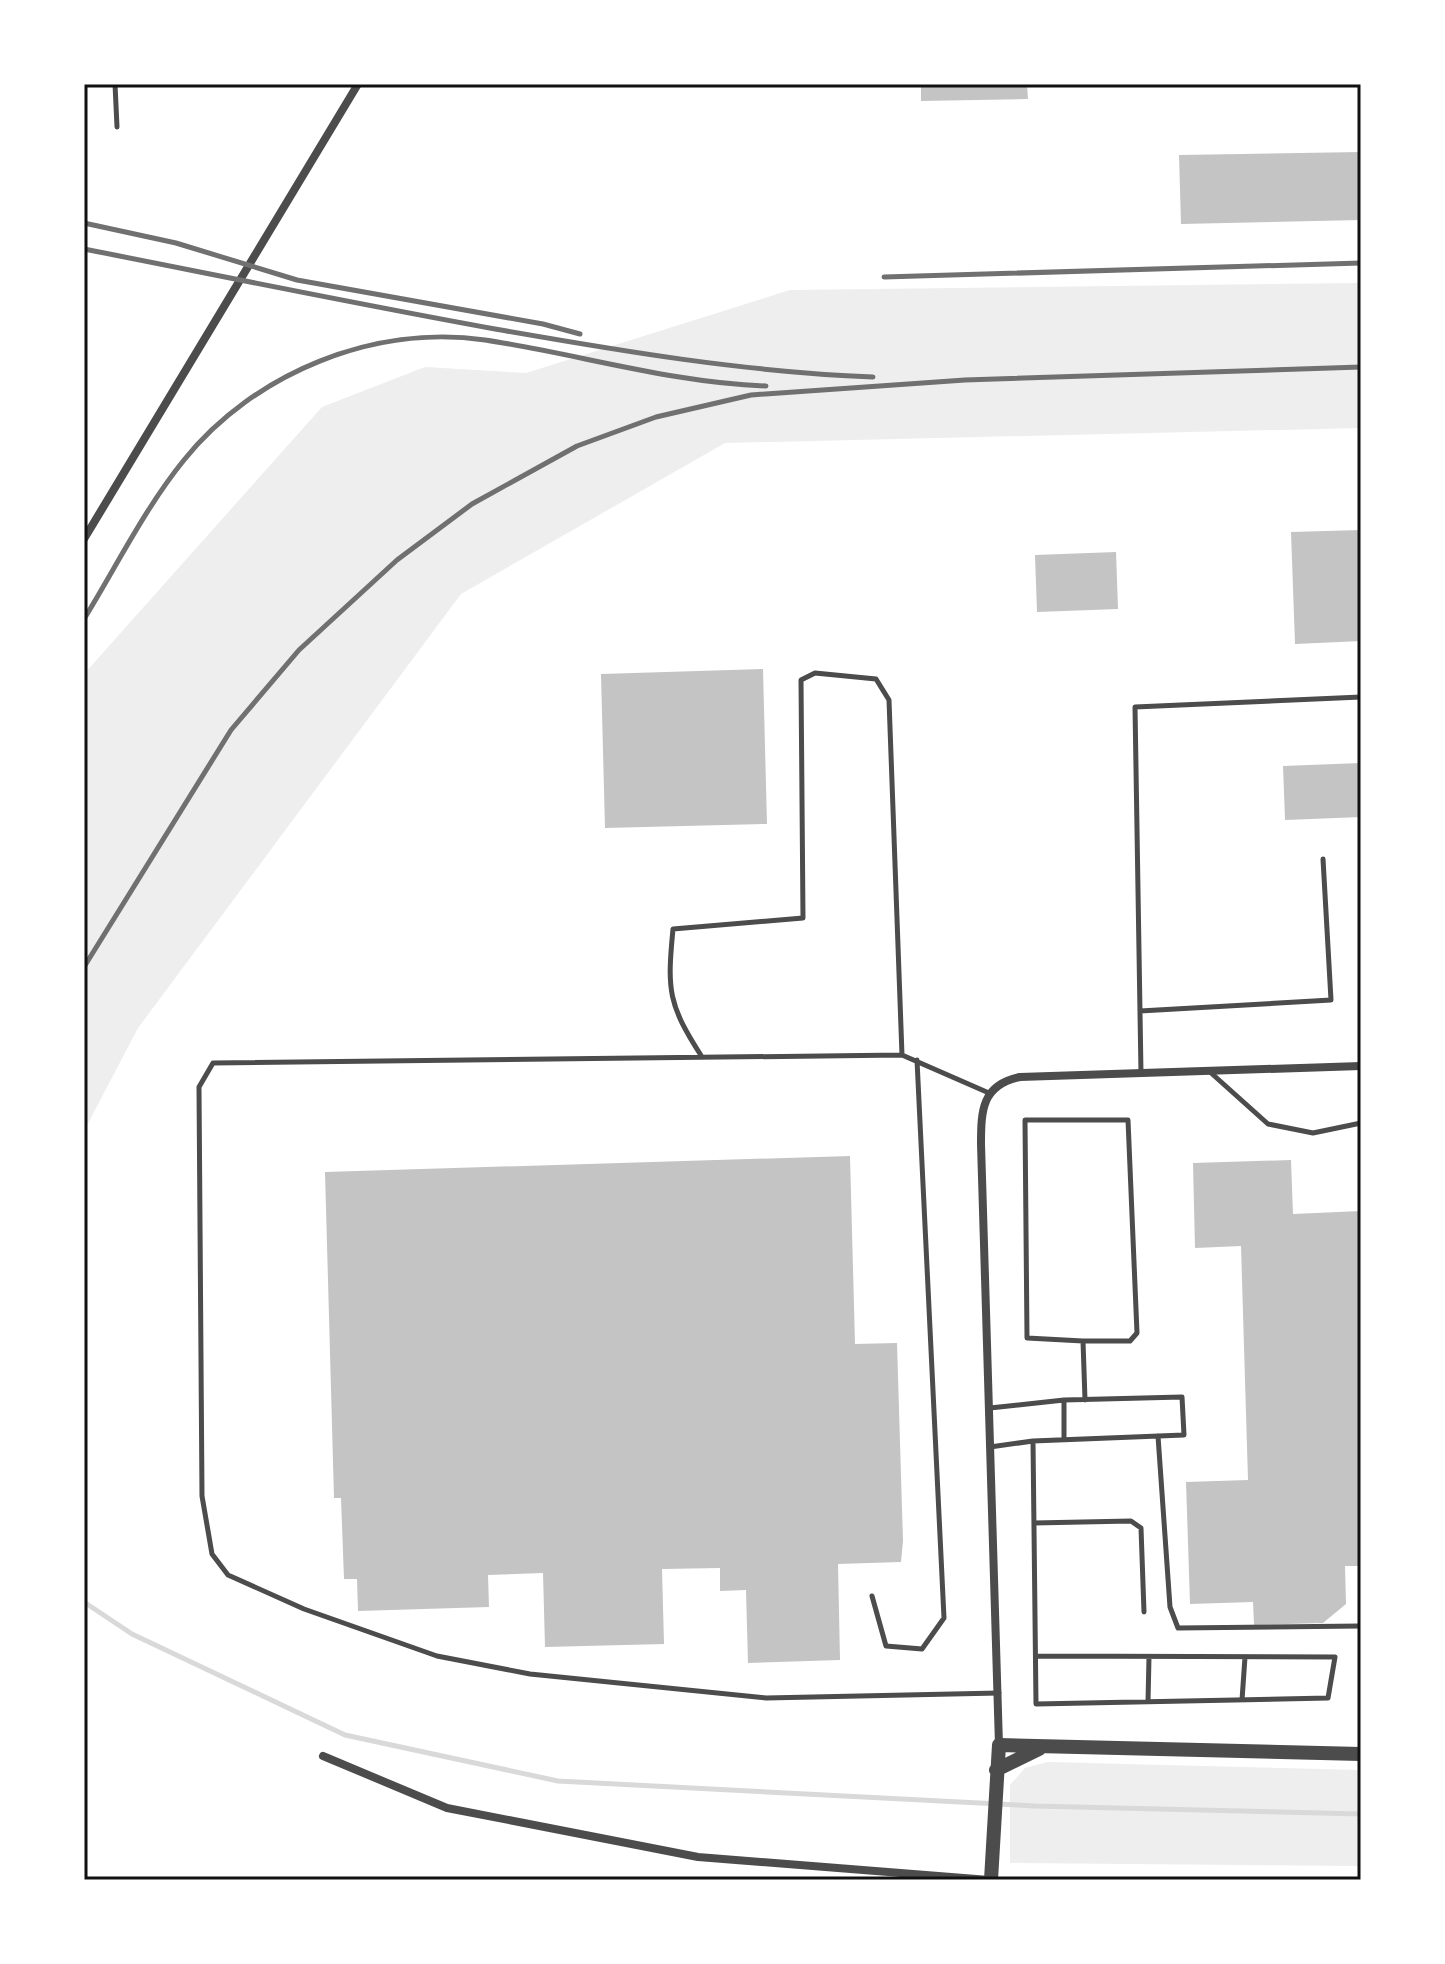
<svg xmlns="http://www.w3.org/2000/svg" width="1445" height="1964" font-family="Roboto,sans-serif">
	<rect width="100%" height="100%" fill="#fff"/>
	<path fill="#eee" d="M1361,283V428L725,443L461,594L138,1028L84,1131V674L322,407L425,367L526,373L790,290Z
		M1048,1762L1361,1770V1866L1010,1863V1785L1025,1768Z"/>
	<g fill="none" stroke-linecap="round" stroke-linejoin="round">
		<path stroke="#d9d9d9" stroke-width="5" d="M84,1602L132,1634L345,1735L558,1781L1035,1806L1361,1814"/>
	</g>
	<path fill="#c4c4c4" d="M921,84H1027L1028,99L921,101Z
		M1361,152V220L1181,224L1179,155Z
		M1361,530V641L1295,644L1291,532Z
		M1116,552L1118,609L1037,612L1035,555Z
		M763,669L767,824L605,828L601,674Z
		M1361,763V817L1285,820L1283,766Z
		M850,1156L855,1344L897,1343L903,1541L901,1562L838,1564L840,1660L748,1663L746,1590L720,1591V1568L662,1569L664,1644L545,1647L543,1573L488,1575L489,1607L358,1611L357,1579H344L341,1498H334L325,1172Z
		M1291,1160L1293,1214L1361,1211V1566H1345L1346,1604L1323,1623L1254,1625L1253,1602L1190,1604L1186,1482L1248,1480L1241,1246L1195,1248L1193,1163Z"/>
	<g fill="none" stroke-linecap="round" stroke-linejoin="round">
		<path stroke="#4c4c4c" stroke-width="5" d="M115,84L117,127
			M1140,1011L1331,1000L1323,859
			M702,1057C668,1004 667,991 673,929L803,918L801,680L815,673L876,679L889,700L902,1055
			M1210,1072L1268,1124L1313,1133L1361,1123
			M1141,1073L1135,707L1361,697
			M989,1093L902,1055L213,1063L199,1087L202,1496L212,1554L228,1575L304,1609L437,1656L530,1674L766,1698L999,1693
			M1083,1341L1027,1338L1025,1120H1128L1137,1333L1130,1341H1083L1085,1400
			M990,1408L1064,1400L1182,1397L1184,1435L1033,1441L990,1447
			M1158,1436L1170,1607L1178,1628L1361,1626
			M1064,1439V1400
			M1033,1441L1036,1704L1328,1698L1335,1657L1036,1656
			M1034,1523L1131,1521L1141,1528L1144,1612
			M872,1596L886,1646L922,1649L944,1618L917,1060
			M1242,1700L1245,1657
			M1148,1702L1149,1657"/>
		<path stroke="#4c4c4c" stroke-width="8" d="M84,539L358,84
			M999,1745L981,1144C981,1110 982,1085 1020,1077L1361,1066
			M323,1756L447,1808L698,1857L989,1880"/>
		<path stroke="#4c4c4c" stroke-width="14" d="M996,1770L1039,1749
			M991,1880L999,1745L1361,1754"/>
		<path stroke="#707070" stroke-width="5" d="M84,223L176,243L297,280L543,324L580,334
			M84,249C221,276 357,304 495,329C621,351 745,372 873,377
			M884,277L1361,263
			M84,619C116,567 145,508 184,460C254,373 374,324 485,340C578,354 672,383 766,386
			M84,967L231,730L299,650L397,560L472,504L577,446L656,417L751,395L965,380L1361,367"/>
	</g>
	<rect width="1445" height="1964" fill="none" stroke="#ffffff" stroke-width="172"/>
	<rect x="86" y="86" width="1273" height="1792" fill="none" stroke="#111" stroke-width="3"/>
</svg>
